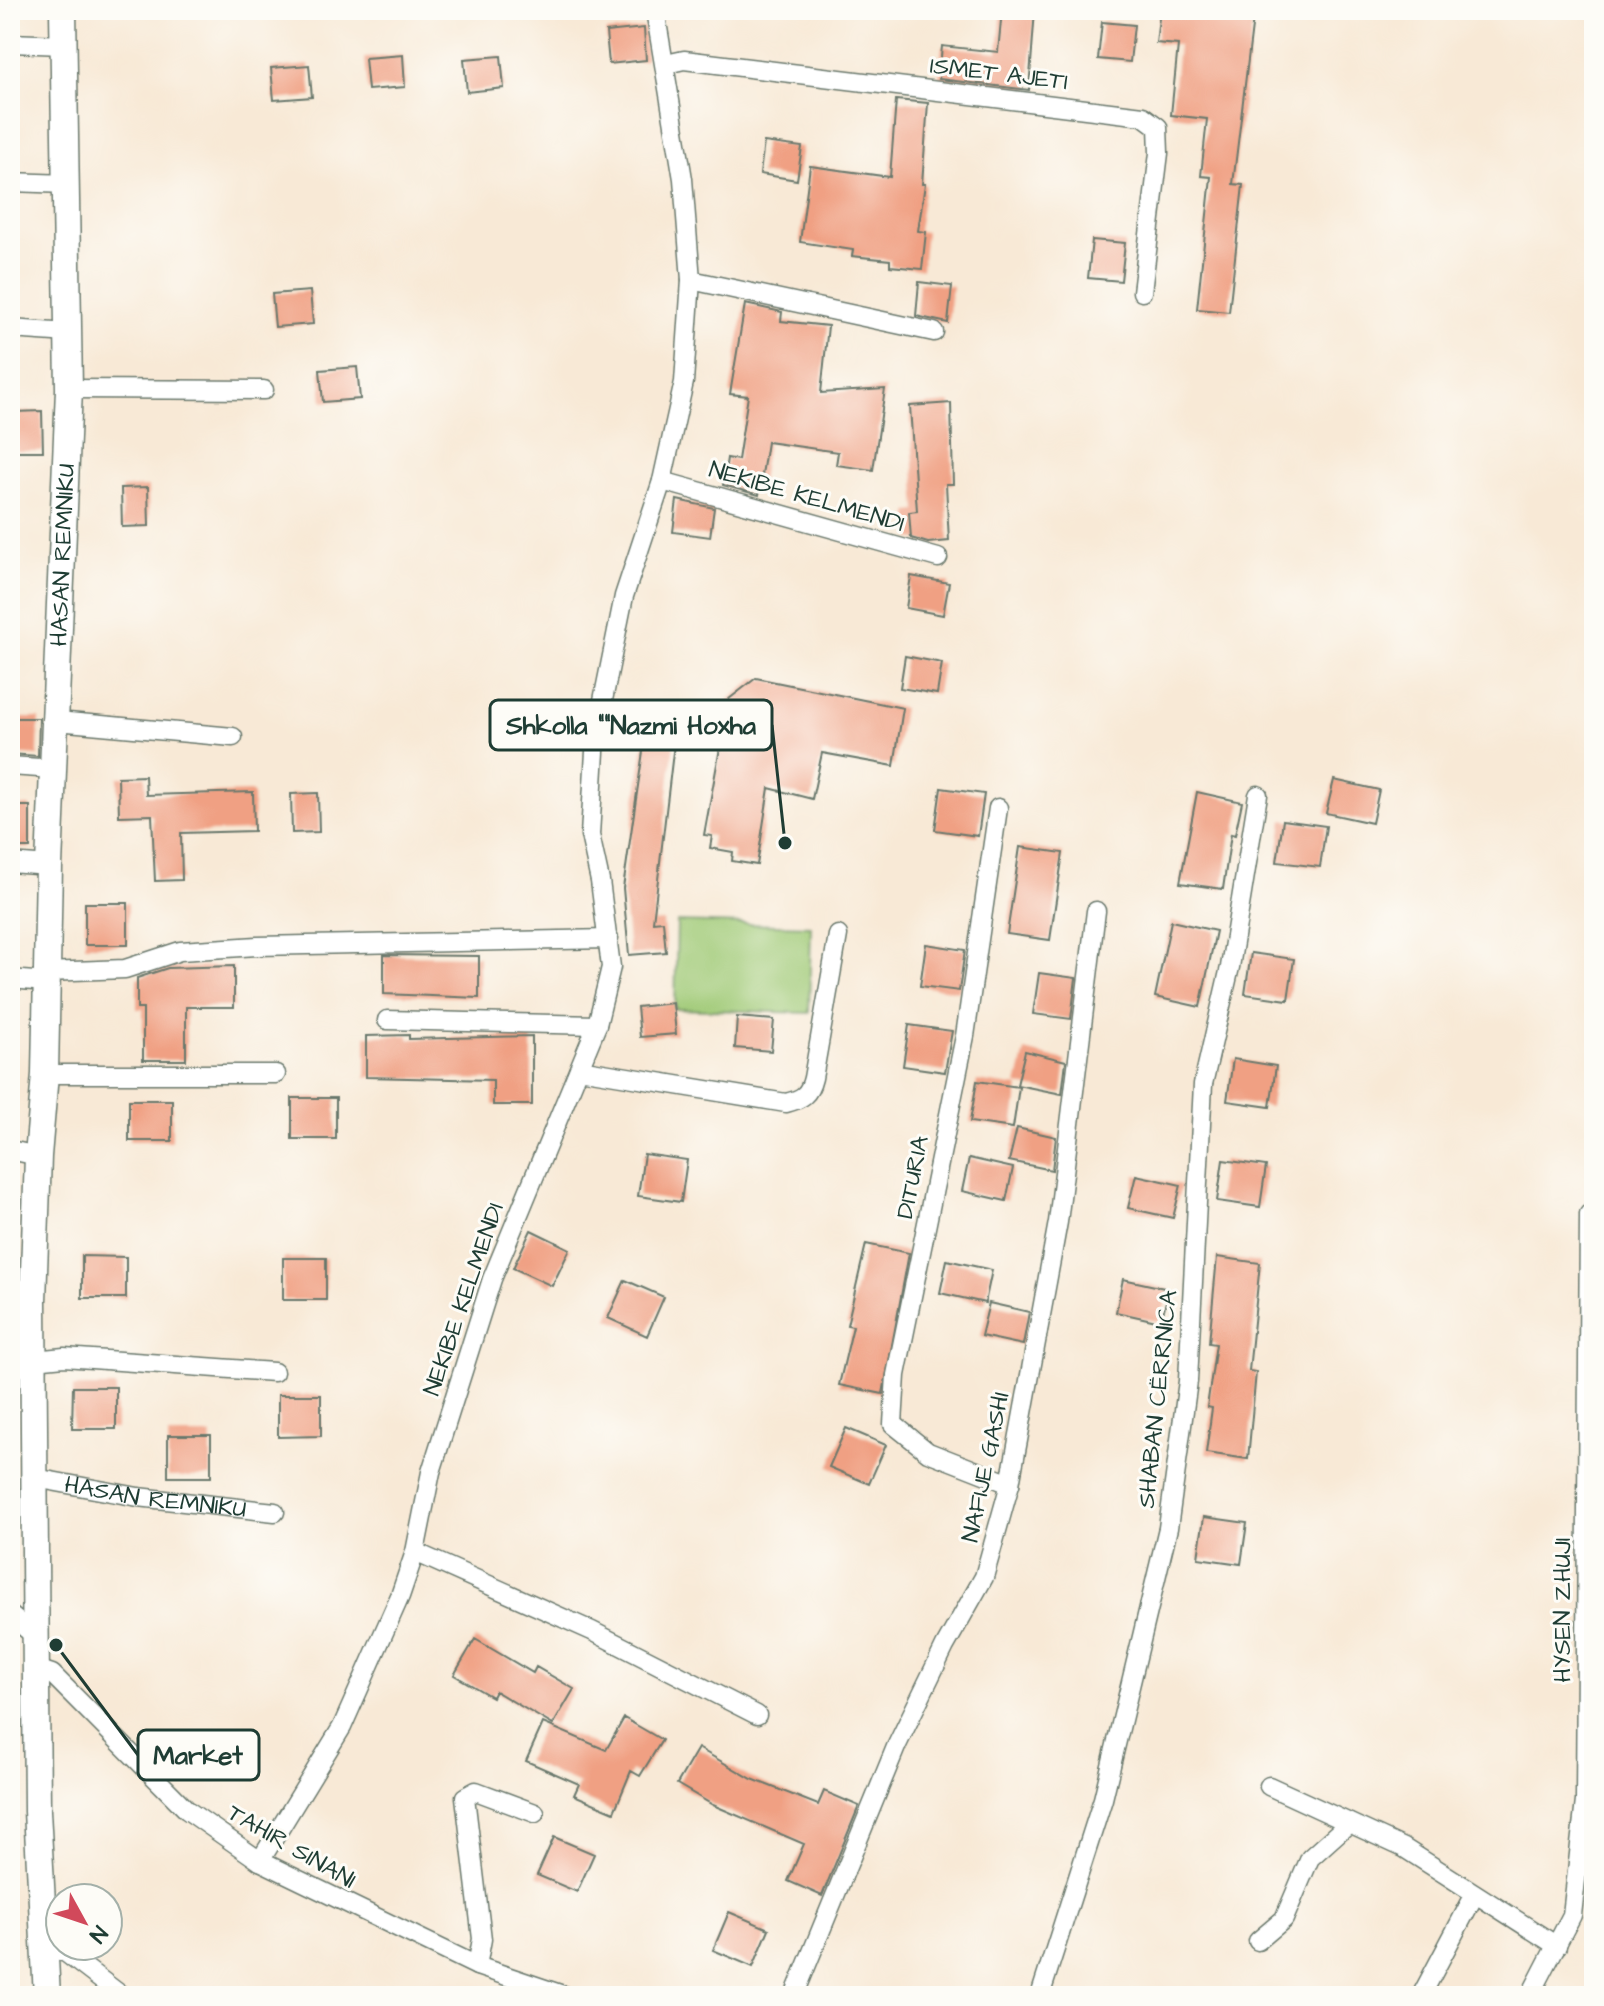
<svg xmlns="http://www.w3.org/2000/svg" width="1604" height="2006" font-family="'Architects Daughter',sans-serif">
	<rect width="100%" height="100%" fill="#fdfcf7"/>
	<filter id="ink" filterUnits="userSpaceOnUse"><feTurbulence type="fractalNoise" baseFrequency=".0125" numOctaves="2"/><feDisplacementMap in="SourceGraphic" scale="16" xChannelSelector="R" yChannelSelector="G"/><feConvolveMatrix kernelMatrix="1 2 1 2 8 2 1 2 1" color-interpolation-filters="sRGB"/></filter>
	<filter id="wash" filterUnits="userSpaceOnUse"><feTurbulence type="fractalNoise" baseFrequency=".006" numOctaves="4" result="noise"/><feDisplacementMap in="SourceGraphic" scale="32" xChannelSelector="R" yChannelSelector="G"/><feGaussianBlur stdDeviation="1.8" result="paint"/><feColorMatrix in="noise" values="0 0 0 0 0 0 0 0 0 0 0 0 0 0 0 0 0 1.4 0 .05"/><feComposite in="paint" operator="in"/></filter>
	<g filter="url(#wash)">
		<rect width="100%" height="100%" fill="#f8e9d6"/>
		<path fill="#9fc975" stroke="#5f8354" stroke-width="2" d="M677,922L811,926L809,1013L675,1009Z"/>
		<g id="blocks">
			<path fill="#f0a083" d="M1002,10H1035L1029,90L939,79L942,46L998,52Z
				M1160,10L1253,18L1233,184L1243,185L1229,312L1197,309L1211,177L1201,176L1207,119L1171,115L1178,45L1156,43Z
				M1102,22L1134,25L1130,62L1098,59Z
				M644,28L646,60L609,64L606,32Z
				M403,55L405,87L368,90L365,58Z
				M501,56L504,88L467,92L464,59Z
				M309,65L312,97L274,100L271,68Z
				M896,100L928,103L922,184H925L918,231L926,232L922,269L890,266V260L852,256L853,250L800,242L810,166L890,177Z
				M764,142L802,147L797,180L760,174Z
				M1092,240L1125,243L1121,281L1088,278Z
				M919,282L952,286L948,323L916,316Z
				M310,291L313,324L275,327L272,294Z
				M745,304L782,312L781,321L828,326L821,393L885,389L873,470L836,465L838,452L767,442L759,495L723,485L727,458L738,460L748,396L730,394Z
				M357,367L360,399L323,402L320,370Z
				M951,403L953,484H946L949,541L928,543L911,538L909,512L917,511L910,406Z
				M42,411L43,451H16L15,412Z
				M148,487L149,526L122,527L121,488Z
				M677,500L714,508L710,537L673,532Z
				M911,576L949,583L943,615L906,608Z
				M905,656L942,663L937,694L900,688Z
				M756,678L903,708L894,766L822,753L812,799L769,788L757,865L732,861L733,852L710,848L712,836L704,835L729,699Z
				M10,718H39L38,756L10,754Z
				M646,731L675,735L653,922L663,921L666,952L629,955L623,888Z
				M145,776L146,795L253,792L254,831L181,833L182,880L155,881L152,815L119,816L118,777Z
				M1334,780L1379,790L1372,823L1326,813Z
				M941,788L984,794L978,836L935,830Z
				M1197,792L1242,802L1235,835L1231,834L1223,889L1180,883Z
				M318,793L319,832L292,833L291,794Z
				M10,806H30V848H10Z
				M1283,820L1326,826L1320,867L1277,862Z
				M1020,847L1063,853L1050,940L1007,934Z
				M85,903H128V945H85Z
				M1171,921L1216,931L1200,1007L1155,997Z
				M926,944L965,950L959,991L920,986Z
				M1251,953L1294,959L1288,1000L1245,994Z
				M384,955L479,956V998L384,994Z
				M234,966V1007H186V1060H143V1009H137V978L168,968Z
				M1039,973L1076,978L1071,1019L1033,1014Z
				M673,1003L676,1034L640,1037L637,1007Z
				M737,1017L774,1020L771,1051L735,1048Z
				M909,1025L952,1031L945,1072L903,1066Z
				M409,1035V1039L532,1036V1105H493V1080L366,1077V1036Z
				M1025,1051L1066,1061L1062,1094L1017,1085Z
				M1233,1059L1276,1066L1270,1107L1227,1101Z
				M977,1081L1019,1087L1013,1128L970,1122Z
				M292,1098H336V1139H292Z
				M129,1100H172V1141H129Z
				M1017,1128L1056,1137L1052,1170L1009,1161Z
				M644,1154L687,1160L681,1202L638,1196Z
				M969,1158L1013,1168L1006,1201L962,1191Z
				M1223,1160L1266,1166L1260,1207L1217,1201Z
				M1136,1175L1181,1185L1173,1218L1128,1208Z
				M531,1230L570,1249L552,1286L513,1268Z
				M866,1244L909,1253L883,1394L839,1385L853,1326L847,1325Z
				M82,1256L126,1257V1298H82Z
				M1217,1257L1260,1263L1249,1371L1256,1372L1248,1459L1206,1453L1212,1408L1207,1407L1216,1344L1209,1343Z
				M283,1258H326V1300H283Z
				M947,1260L992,1270L985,1303L940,1293Z
				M1123,1279L1169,1289L1161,1322L1116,1312Z
				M625,1280L664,1297L647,1336L608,1318Z
				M989,1303L1029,1312L1023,1345L981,1336Z
				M73,1387H116V1429H72Z
				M278,1395H321V1436L278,1437Z
				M846,1428L886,1445L869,1484L829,1467Z
				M168,1435H211V1477H168Z
				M1204,1517L1247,1523L1241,1564L1198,1558Z
				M475,1639L533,1673L536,1667L574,1689L553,1725L495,1691L492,1697L454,1675Z
				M624,1718L662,1740L640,1776L631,1771L614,1812L574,1795L579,1784L526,1761L543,1723L606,1750Z
				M698,1748L752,1779L818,1805L824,1791L859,1806L822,1896L788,1881L804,1844L713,1805L677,1784Z
				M554,1837L594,1854L577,1892L537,1875Z
				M729,1912L769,1929L753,1967L713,1950Z"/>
		</g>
	</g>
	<g filter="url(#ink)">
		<use href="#blocks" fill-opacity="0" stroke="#6b796d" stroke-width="2"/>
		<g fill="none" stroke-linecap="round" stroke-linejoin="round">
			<defs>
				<g id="street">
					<path d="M10,43L64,45"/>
					<path d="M666,64L684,60L1143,116L1158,127L1159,153L1142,292"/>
					<path d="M10,182L67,184"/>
					<path d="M691,280L934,332"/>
					<path d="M10,329L69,333"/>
					<path d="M69,389L264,390"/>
					<path d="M662,481L938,558"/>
					<path d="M57,721L233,737"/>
					<path d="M10,766L54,769"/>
					<path d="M998,808L965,1036L896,1375L893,1424L928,1452L1010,1484"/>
					<path d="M10,863L49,866"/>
					<path d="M47,972L125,969L180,951L257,946L609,939"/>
					<path d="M10,979L46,982"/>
					<path d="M387,1020L597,1025"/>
					<path d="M579,1069L786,1103C802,1099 809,1095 813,1078L838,935"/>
					<path d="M45,1074H276"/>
					<path d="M10,1150L38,1156"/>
					<path d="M10,1292L33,1301"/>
					<path d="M34,1360L64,1357L274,1372"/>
					<path id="s1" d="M35,1478L138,1497L275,1512"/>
					<path d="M415,1552L592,1631L757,1715"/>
					<path d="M10,1615L37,1638"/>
					<path d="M37,1669L52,1674L187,1810L260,1861L477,1966L566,1996"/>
					<path d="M1269,1786L1404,1848L1557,1946"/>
					<path d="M260,1861L342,1727L400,1596L415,1552L431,1472L492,1279L597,1025L611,967L600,881L590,835L596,735L624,596L662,481L684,382L691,280L683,179L655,10"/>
					<path d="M1258,1941L1284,1919L1310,1858L1349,1823"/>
					<path d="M46,1946L66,1953L122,1996"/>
					<path d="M477,1966L482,1939L465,1797L476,1791L535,1813"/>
					<path d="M794,1996L896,1747L945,1646L984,1577L1010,1484L1058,1222L1096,911"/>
					<path d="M1040,1996L1103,1799L1168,1528L1188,1381L1203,1084L1230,967L1258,795"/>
					<path d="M1421,1996L1475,1894"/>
					<path d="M1530,1996L1572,1915L1585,1801L1589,1214"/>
				</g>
				<g id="secondary">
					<path id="s2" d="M47,1996L37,1811L33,1301L38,1156L45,1074L49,866L69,389L63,10"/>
				</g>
			</defs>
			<use href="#street" stroke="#6b796d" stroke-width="21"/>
			<use href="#secondary" stroke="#6b796d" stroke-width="29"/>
			<use href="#street" stroke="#fff" stroke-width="18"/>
			<use href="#secondary" stroke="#fff" stroke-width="26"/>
		</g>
	</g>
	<g text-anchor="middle" stroke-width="6" stroke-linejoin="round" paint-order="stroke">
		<g font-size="24" fill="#1f3d34" stroke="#fdfcf7">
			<text transform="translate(999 73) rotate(7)" y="8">ISMET AJETI</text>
			<text transform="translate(807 496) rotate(16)" y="8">NEKIBE KELMENDI</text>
			<text dy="8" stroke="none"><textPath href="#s2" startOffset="1442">HASAN REMNIKU</textPath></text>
			<text transform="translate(912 1177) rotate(-79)" y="8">DITURIA</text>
			<text transform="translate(463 1299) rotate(-71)" y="8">NEKIBE KELMENDI</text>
			<text transform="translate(1157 1399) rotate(-84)" y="8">SHABAN CËRRNICA</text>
			<text transform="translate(985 1467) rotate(-78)" y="8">NAFIJE GASHI</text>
			<text dy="8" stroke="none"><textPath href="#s1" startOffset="122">HASAN REMNIKU</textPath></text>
			<text transform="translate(1562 1610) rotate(-90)" y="8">HYSEN ZHUJI</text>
			<text transform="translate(292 1846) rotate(30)" y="8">TAHIR SINANI</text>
		</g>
	</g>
	<path fill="none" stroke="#1f3d34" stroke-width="3" d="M785 843L772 725M56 1645L138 1755"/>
	<g fill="#1f3d34" stroke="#fdfcf7" stroke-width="3">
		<circle cx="785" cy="843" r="8"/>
		<circle cx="56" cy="1645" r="8"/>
	</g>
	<g fill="#fdfcf7" stroke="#1f3d34" stroke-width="3">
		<rect x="490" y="700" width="282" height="50" rx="8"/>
		<rect x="138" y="1730" width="121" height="50" rx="8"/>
	</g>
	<g font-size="26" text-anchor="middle" font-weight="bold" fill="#1f3d34">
		<text x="631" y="734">Shkolla ""Nazmi Hoxha</text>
		<text x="198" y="1764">Market</text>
	</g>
	<rect width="1604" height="2006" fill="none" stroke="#fdfcf7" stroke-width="40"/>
	<g transform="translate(84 1922) rotate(130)"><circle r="38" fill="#fdfcf7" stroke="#a4b0a9" stroke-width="2"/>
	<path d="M0-6L14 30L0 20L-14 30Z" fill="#d1495b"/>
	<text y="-12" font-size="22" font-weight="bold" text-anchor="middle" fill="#1f3d34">N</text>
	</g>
</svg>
